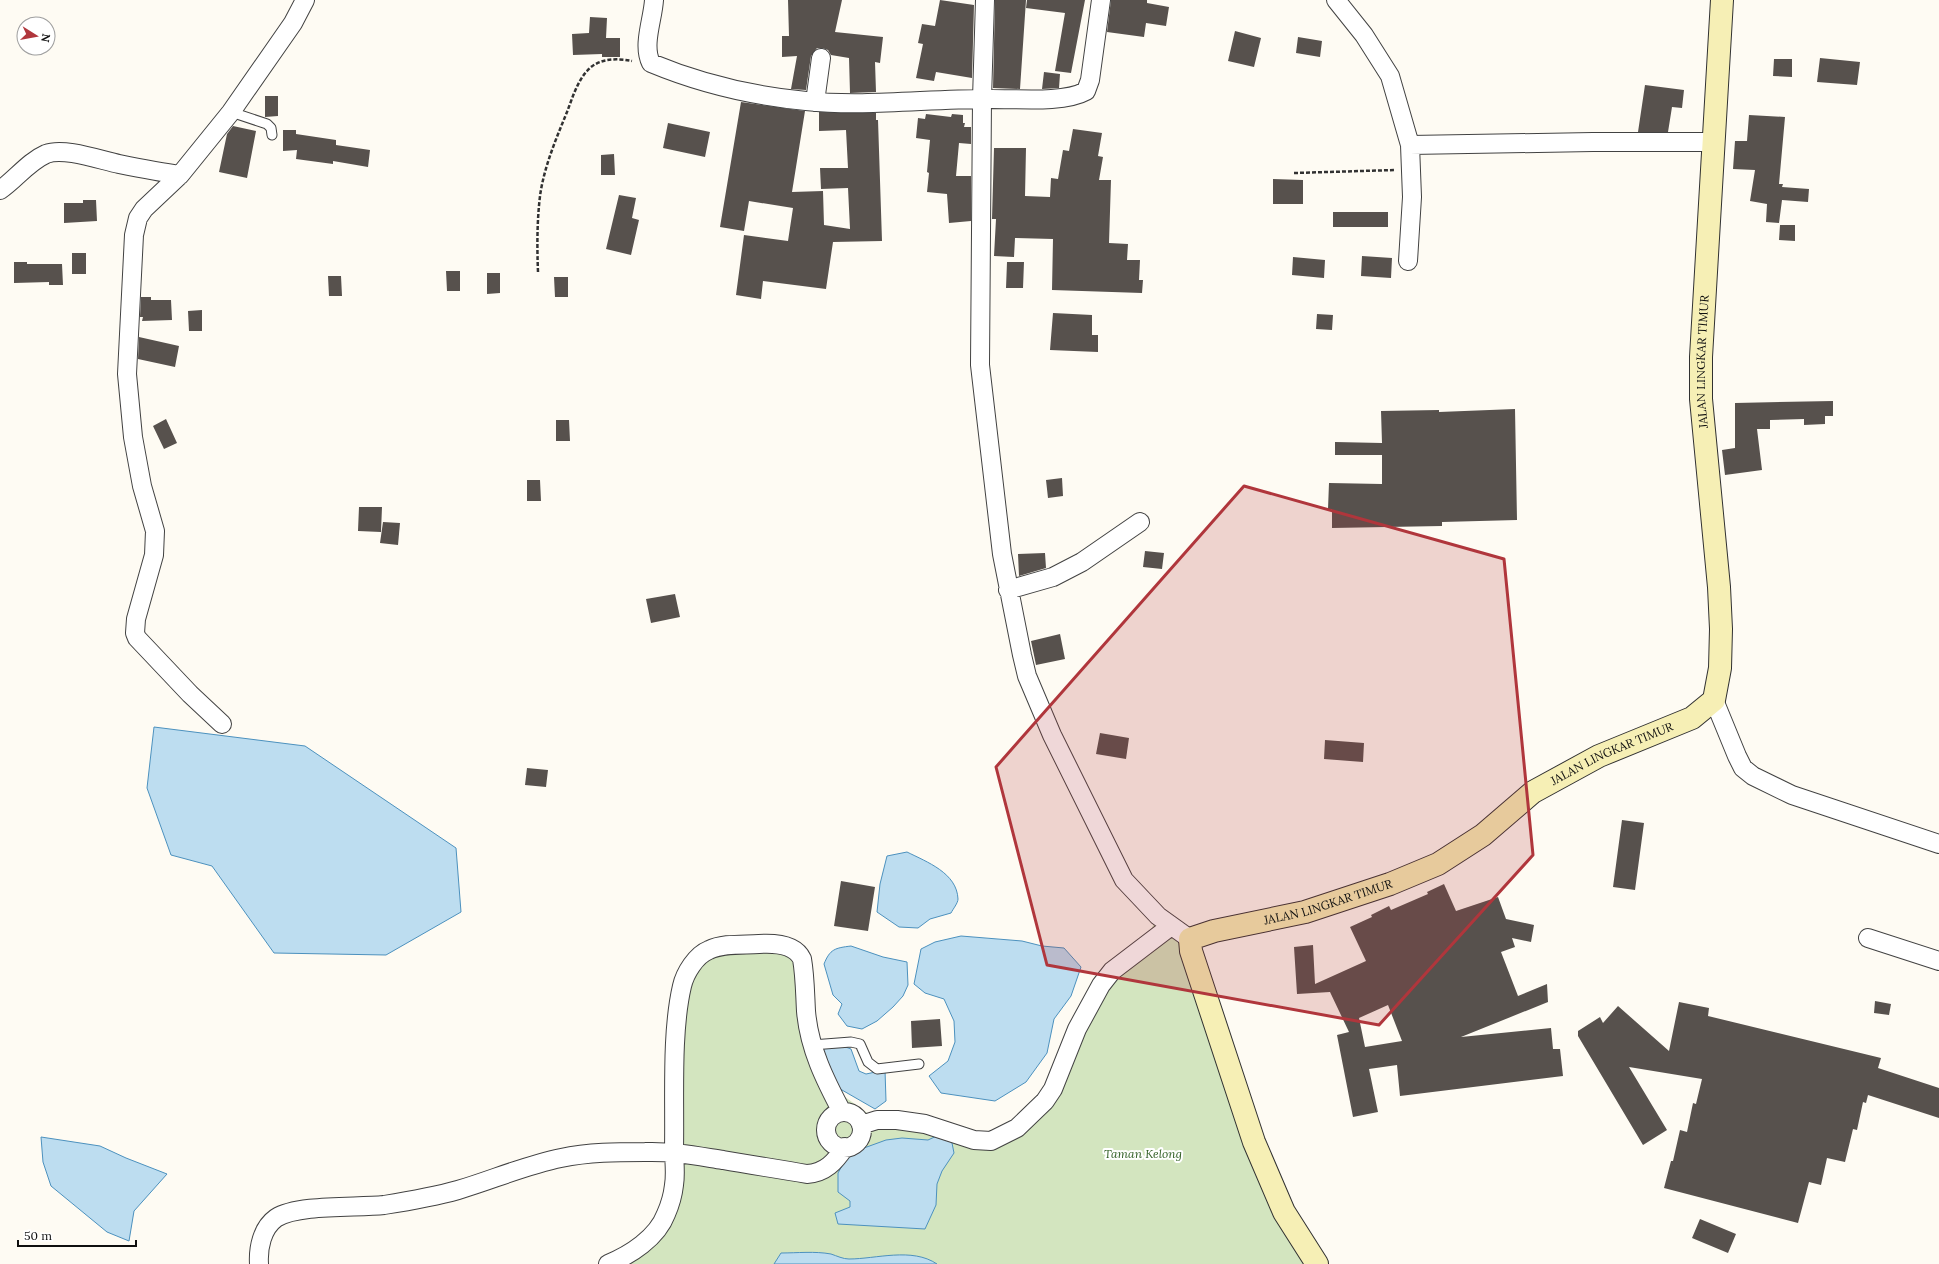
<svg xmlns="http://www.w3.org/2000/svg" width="1939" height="1264" font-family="Lora,serif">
	<rect width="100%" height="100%" fill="#fefbf3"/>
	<path fill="#d3e5bf" d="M1158,916L1189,940L1254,1142L1317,1264H608L643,1244L672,1196L682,985L718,947L767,944L802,959L827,1084L877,1120L991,1141L1032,1114L1112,971L1141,949Z"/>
	<path fill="#bdddf0" stroke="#4c91be" d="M154,727L305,746L456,848L461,912L386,955L274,953L212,866L171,855L147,788Z
		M907,852C927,862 957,873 958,899C958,903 953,909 951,913L930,919L918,928L899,927L877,912L880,884L887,856Z
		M961,936L1022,941L1042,946L1064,948L1081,967L1071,996L1054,1019L1047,1053L1026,1082L995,1101L941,1093L929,1076L948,1061L955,1042L954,1021L944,999L925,993L914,984L921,949L935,942Z
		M851,946L883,957L907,962L908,985L903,996L893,1007L877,1021L862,1029L847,1026L838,1014L842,1004L833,995L824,964C830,949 835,948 851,946Z
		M818,1046H843L851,1049L859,1071L866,1074L885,1070L886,1101L875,1109L835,1086Z
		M943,1133L952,1143L954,1153L942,1171L937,1184L936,1205L925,1229L838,1224L835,1213L850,1207V1201L838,1192V1173L847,1157L864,1148L886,1140L902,1138L928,1140Z
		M41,1137L100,1146L126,1158L167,1174L134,1211L129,1241L107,1232L51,1186L43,1162Z
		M781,1253C797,1253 815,1251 831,1254C837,1256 843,1259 849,1259C876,1259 912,1247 937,1264H774Z"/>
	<path fill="#57514d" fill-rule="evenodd" d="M788,0H842L835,32L883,37L880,63L875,62L876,92L850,93L849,58L831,55L828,50L822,48H817L811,56L806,90L791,89L797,56L782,57V36H789Z
		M940,0L974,5L972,78L936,72L934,81L916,78L923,44L918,43L922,24L935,26Z
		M995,0H1026L1020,89L993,88Z
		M1027,0H1085L1071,73L1055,71L1065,13L1026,8Z
		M1111,0H1147V3L1169,7L1166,26L1146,23L1144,37L1107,32Z
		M590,17L607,18L606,38H620V57H602V54L573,55L572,34L589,33Z
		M1235,31L1261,38L1254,67L1228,61Z
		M1298,37L1322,41L1320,57L1296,53Z
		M1820,58L1860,62L1857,85L1817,82Z
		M1774,59H1792V77L1773,76Z
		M1044,72L1060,74L1059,88L1042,89Z
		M1645,85L1684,90L1682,108L1672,107L1668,132H1638Z
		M265,96H278V116L265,117Z
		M741,102L805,111L792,192L823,191L824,225L850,229L848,188L821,189L820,168H848L846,130L819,131V112L876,113V120H878L882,241L833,242L826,289L763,281L761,299L736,295L744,235L788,241L793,208L749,201L744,231L720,227Z
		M926,114L951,117L952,114L963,115V123H965L964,127H971V144L959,143L956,176H971V221L949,223L947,194L927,192L929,173L927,172L930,140L916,138L918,118L925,119Z
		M1749,115L1785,117L1779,184H1783L1782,187L1809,189L1808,202L1782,200L1779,223L1766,222L1767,204L1750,201L1755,170L1733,169L1735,141H1747Z
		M668,123L710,132L705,157L663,148Z
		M233,126L256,131L247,178L219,172L227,134Z
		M1073,129L1102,133L1098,156L1103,157L1099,180H1111L1109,243L1128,244L1127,260H1140L1139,280H1143L1142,293L1052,290L1053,239L1015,238L1014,257L994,256L996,219H992L994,148H1026L1025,196L1050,197L1051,178L1058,179L1063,150L1069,151Z
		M283,130H296V134L336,140V145L370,150L368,167L333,161V164L296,159L297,150L283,151Z
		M614,154L615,175H601V155Z
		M1273,179L1303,180V204H1273Z
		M619,195L636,198L632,218L639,220L631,255L606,249Z
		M83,200H96L97,221L64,223V203H83Z
		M1333,212H1388V227H1333Z
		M1780,225H1795V241L1779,240Z
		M72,253H86V274H72Z
		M1362,256L1392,258L1391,278L1361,276Z
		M1293,257L1325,260L1324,278L1292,275Z
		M14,262H27V264H62L63,285H49V282L14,283Z
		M1007,262H1024L1023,288H1006Z
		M446,271H460V291H447Z
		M487,273H500V293L487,294Z
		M328,276H341L342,296H329Z
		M554,277H568V297H555Z
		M141,297H151V300H171L172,320L142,321L143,317H140Z
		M202,310V331H189L188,311Z
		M1053,313L1092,315V335H1098V352L1050,350Z
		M1317,314L1333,315L1332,330L1316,329Z
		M139,337L179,346L175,367L138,359Z
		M1833,401V416H1825V424L1804,425V419L1770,420V429H1757L1762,470L1725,475L1722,450L1735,448V403Z
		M1515,409L1517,520L1442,522V526L1332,528V509H1328L1329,483L1382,484V455H1335V442L1382,443L1381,411L1439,410V412Z
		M166,419L177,443L164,449L153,426Z
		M556,420H569L570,441H556Z
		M1062,478L1063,496L1048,498L1046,480Z
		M527,480H540L541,501H527Z
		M359,507H382L381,532L358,531Z
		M383,522L400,523L398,545L380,543Z
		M1145,551L1164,553L1162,569L1143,567Z
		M1045,553L1046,568L1019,576L1018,554Z
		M675,594L680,617L651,623L646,599Z
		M1060,634L1065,659L1036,665L1031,641Z
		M1100,733L1129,738L1126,759L1096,754Z
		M1325,740L1364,743L1363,762L1324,759Z
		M527,768L548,770L546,787L525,785Z
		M1622,820L1644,823L1635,890L1613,887Z
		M841,881L875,887L868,931L834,926Z
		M1444,884L1456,911L1498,897L1506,919L1534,925L1531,942L1512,938L1515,947L1501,952L1518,996L1547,984L1548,1002L1461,1037L1551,1028L1553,1049H1560L1563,1076L1400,1096L1397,1065L1369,1069L1378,1112L1353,1117L1337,1035L1349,1032L1330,992L1297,994L1294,947L1313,945L1315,984L1366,961L1350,927L1372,917L1371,915L1389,906L1391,910L1428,894L1427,892ZM1388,1005L1402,1041L1365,1047L1359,1018Z
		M1875,1001L1891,1004L1889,1015L1874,1013Z
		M1679,1002L1709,1008L1708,1016L1881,1058L1878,1068L1939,1088V1118L1868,1095L1866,1103L1863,1102L1857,1130L1853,1129L1845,1162L1827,1158L1821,1185L1809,1182L1798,1223L1664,1188L1671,1161H1673L1680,1130L1687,1132L1693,1103L1696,1104L1702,1079L1629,1067L1667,1130L1643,1145L1578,1036V1031L1600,1017L1603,1023L1618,1006L1669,1051Z
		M940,1019L942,1046L912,1048L911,1021Z
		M1700,1219L1736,1234L1728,1253L1692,1238Z"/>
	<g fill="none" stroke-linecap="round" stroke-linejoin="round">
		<defs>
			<path id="lane" d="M231,112L267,124L271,128L272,135
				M812,1045L851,1042L860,1044L868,1062L877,1069L919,1064"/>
			<path id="street" d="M654,0C653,19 642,45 651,63C699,83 754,96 806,101C863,107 927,99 985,99C1012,98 1063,104 1086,91L1090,80L1101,0
				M985,0L982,99L980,365L1002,554L1022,655L1027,676L1052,735L1124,880L1158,916L1190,939
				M1336,0L1364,35L1390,76L1410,145
				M815,102L821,58
				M180,175L144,209L138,218L134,235L127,374L133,437L142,486L155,531L154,555L136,619L135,633L137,638L190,694L222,724
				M0,190C16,179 28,162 46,154C64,147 100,160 119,164C139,168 159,172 180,175L231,112L293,23L305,0
				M1408,261L1412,197L1410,145L1593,142H1713
				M1008,590L1053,577L1082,562L1140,522
				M1714,700L1737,756L1743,768L1753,776L1792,795L1939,844
				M1868,938L1939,961
				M826 1130a18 18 0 1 1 36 0a18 18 0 1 1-36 0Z
				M861,1125L877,1120H897L925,1124L974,1140L991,1141L1017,1128L1045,1101L1053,1089L1077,1029L1101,985L1112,971L1171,926
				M259,1264C258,1248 262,1228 276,1218C298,1204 356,1208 384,1205C409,1201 433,1197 458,1190C492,1180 526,1165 561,1158C589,1152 617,1152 645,1152C672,1151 697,1156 723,1160C751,1165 779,1169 807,1174C825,1173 835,1162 845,1147
				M608,1264C630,1255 657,1238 666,1214C670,1205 673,1194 674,1185C676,1173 674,1161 674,1149C675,1099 671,1033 682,986C685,973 696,955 709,950C723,943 743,945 759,944C775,943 795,944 802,959C805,976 805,993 806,1011C809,1048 825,1080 842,1112"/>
			<g id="secondary">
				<path id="s1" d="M1317,1264L1284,1212L1254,1142L1191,951L1190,939L1214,931L1305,912L1390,884L1438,864L1483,835L1533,792L1599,756L1692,718L1714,700L1720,668L1721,629L1719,587L1701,399V357L1722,0"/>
			</g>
		</defs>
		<use href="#lane" stroke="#424242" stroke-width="11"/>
		<use href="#street" stroke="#424242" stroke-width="20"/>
		<use href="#secondary" stroke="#313131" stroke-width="24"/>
		<path stroke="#313131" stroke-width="2.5" stroke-dasharray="4 2" stroke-linecap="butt" d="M1294,173L1395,170
			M538,272C537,247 537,221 540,196C544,167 556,139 567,112C572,99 577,82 587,71C598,58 617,58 632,61"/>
		<use href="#lane" stroke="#fff" stroke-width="9"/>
		<use href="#street" stroke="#fff" stroke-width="18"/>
		<use href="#secondary" stroke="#f6efb5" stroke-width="22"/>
	</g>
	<path fill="#b0363c" fill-opacity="0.2" stroke="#b0363c" stroke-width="3" stroke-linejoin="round" d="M1244,486L1504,559L1533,855L1379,1025L1047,965L996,767Z"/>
	<g text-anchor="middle" stroke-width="4" stroke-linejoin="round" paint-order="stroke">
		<g font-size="12" fill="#0f0f0f" stroke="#fff">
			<text dy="4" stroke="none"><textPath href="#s1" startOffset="1274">JALAN LINGKAR TIMUR</textPath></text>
			<text dy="4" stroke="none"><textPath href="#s1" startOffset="818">JALAN LINGKAR TIMUR</textPath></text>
			<text dy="4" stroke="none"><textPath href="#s1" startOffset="494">JALAN LINGKAR TIMUR</textPath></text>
		</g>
		<g font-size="12" font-style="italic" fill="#326026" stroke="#fff">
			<text x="1143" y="1158">Taman Kelong</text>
		</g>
	</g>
	<g transform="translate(36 36) rotate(101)"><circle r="19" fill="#ffffff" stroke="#9f9f9f"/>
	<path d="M0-3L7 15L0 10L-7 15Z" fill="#b0363c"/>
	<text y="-6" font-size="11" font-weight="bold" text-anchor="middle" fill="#0f0f0f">N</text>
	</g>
	<path d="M18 1240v6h118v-6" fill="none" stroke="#0f0f0f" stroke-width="2"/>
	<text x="24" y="1240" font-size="12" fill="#0f0f0f" stroke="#ffffff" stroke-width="3" paint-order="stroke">50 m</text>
</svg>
